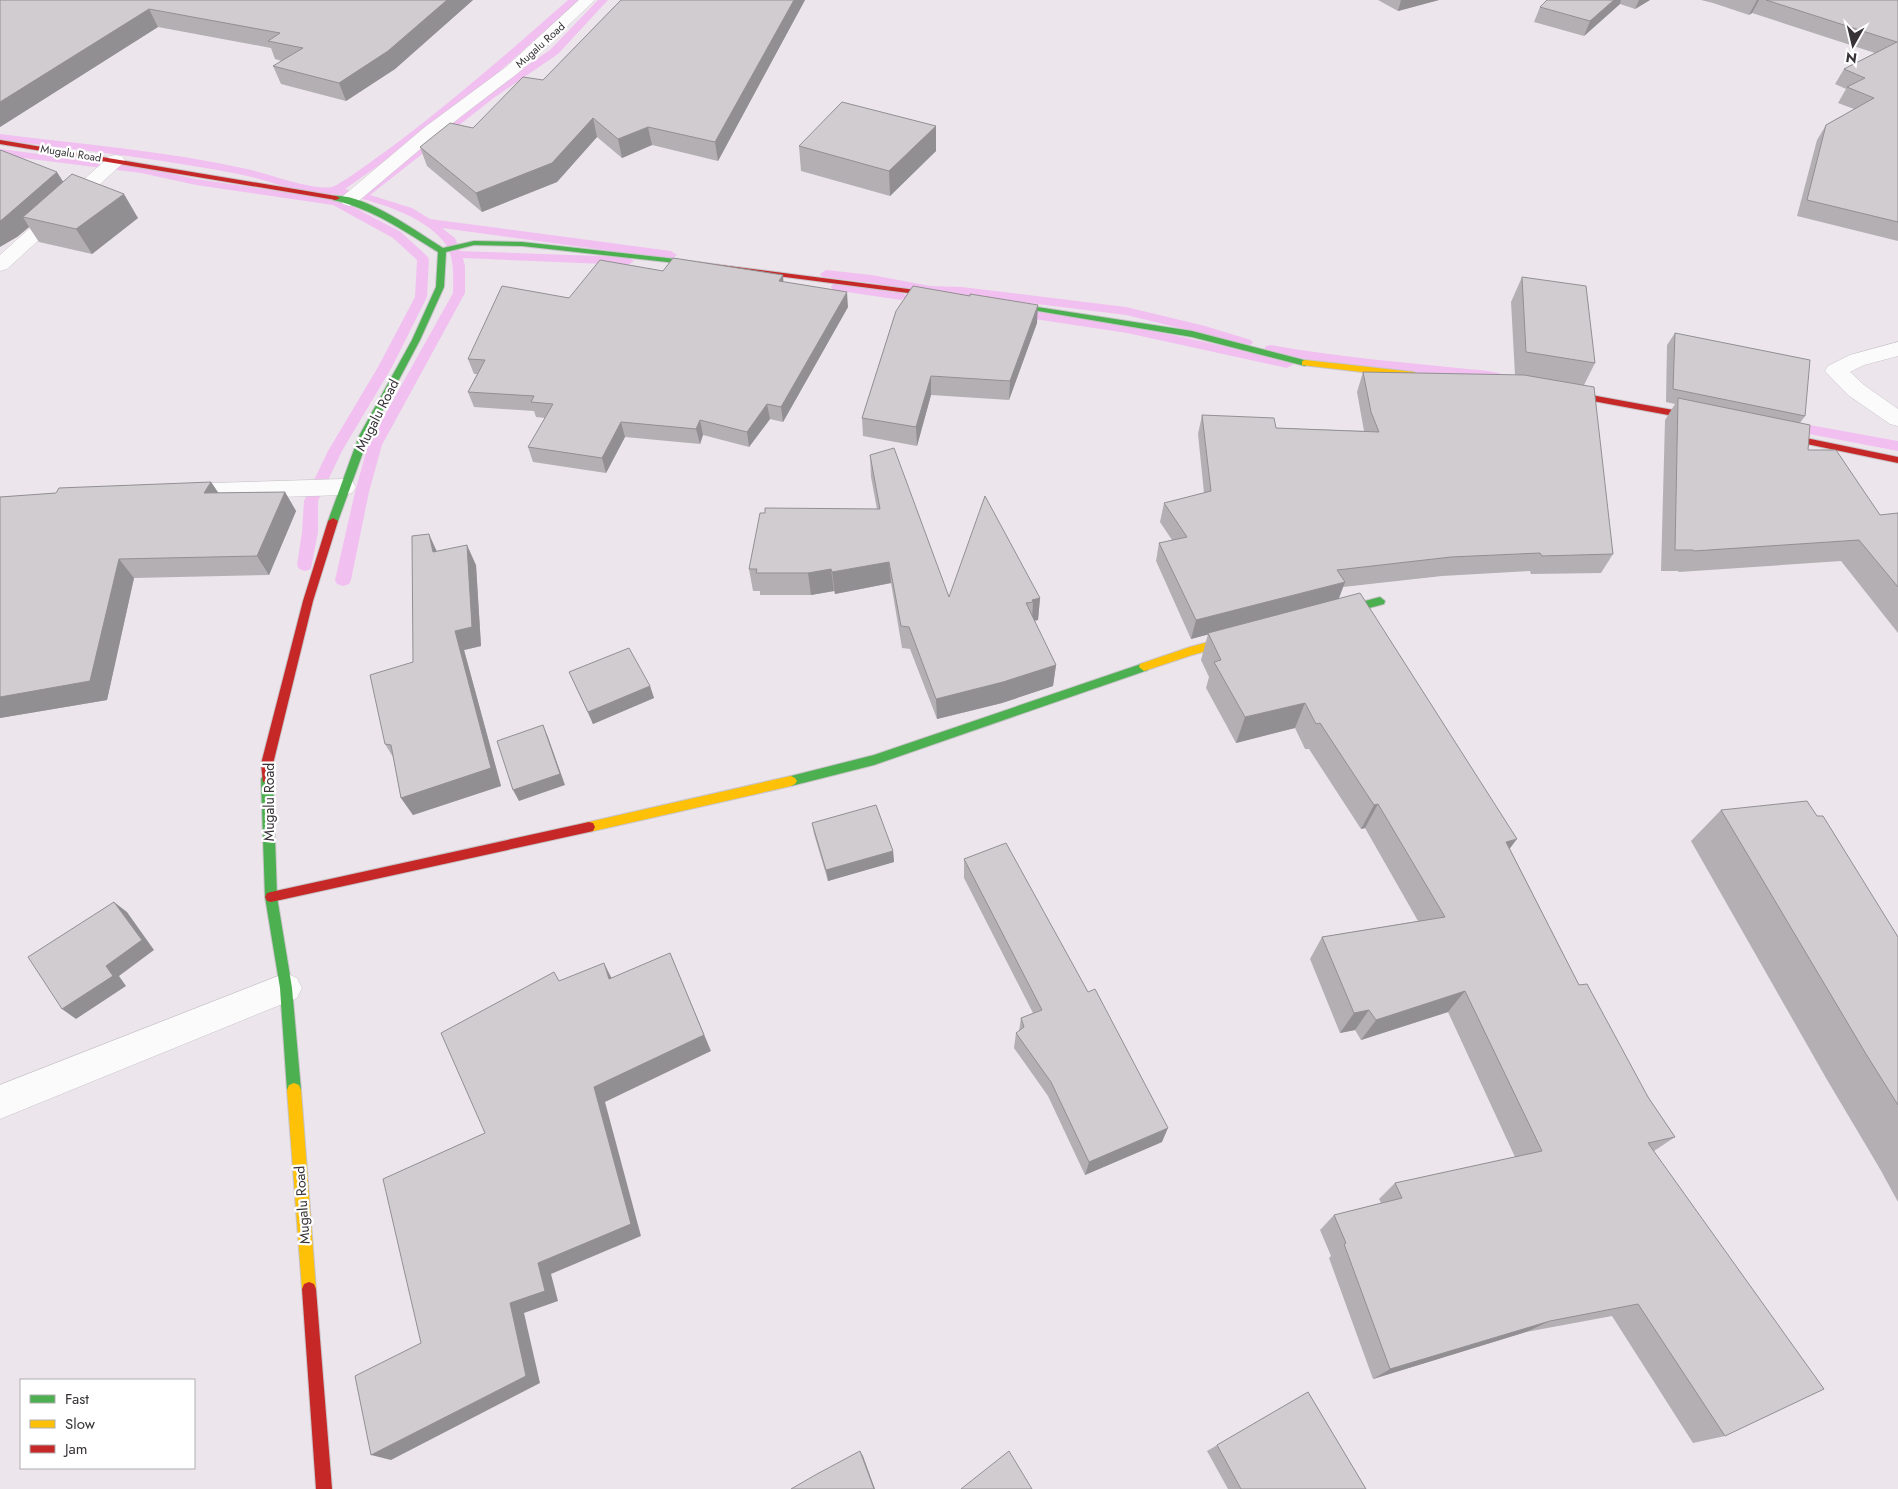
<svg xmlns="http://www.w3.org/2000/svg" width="1898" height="1489" font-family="Jost,sans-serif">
	<rect width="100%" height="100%" fill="#ece6ec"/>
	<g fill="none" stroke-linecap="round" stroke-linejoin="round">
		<path fill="#f1c0f0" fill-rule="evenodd" d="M568,0H579L499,72L408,145L345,189L363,193L364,190L487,93L550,50L598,0H608L558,54L495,97L370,195L412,208L430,219L671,251L677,255L671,259L442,228L455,238L460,251L628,257L634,261L628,265L463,258L465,266V293L382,445L369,492L351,580L349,584L343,586L337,584L335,580L355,492L368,445L453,293C453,277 455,255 444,242C424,216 374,200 343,195C330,194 318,194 306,192C285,188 264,179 243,175C163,159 81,150 0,140V134C82,144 166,151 247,169C266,173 315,191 332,187C340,185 373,160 382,154C447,106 508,53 568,0Z
			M0,149L141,167L196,179L340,200L401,232L427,256L429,259L427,297L392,367L342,451L318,501V532L311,569L305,571L299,569L297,565L302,532L304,501L328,451L378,367L415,297L417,260L393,238L333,205L196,185L141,173L0,155Z
			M826,270L872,275L930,286L962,287L1126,307L1205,326L1251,340L1253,343L1246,347L1196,332L1126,315L962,295L930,294L872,283L822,277L820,274Z
			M837,283L901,292L907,296L901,300L833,290L831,287L833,284Z
			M1013,308L1127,325L1287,360L1294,364L1287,368L1127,333L1008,315L1007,312Z
			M1271,345C1336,357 1402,362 1468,369C1477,370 1503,371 1508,378L1501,382L1328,363L1266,352L1264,349L1266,346Z
			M1788,421L1898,441V451L1783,429L1781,426L1783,423Z"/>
		<defs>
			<path id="street" d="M579,0H595L518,73L437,135L355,204L349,206L343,204L340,200L343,196L425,127L506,67Z
				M116,155L122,156L125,160L122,164L7,269L0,271V255L110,156Z
				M1898,342V356L1864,365L1850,372L1864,385L1898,409V426L1890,424L1848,395L1825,371L1828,366L1850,355Z
				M344,479L352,481L356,487L352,493L344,495L181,500L173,498L169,492L173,486L181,484Z
				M286,973L297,978L302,988L297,998L0,1119V1085Z"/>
			<path id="fast" d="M333,196C364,193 417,232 443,248L474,241L522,242L676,259L680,261L676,263L522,246L474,245L446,252L444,287L420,340L369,436L338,521L333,524L328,521L359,436L412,340L436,287L438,252C404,231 373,209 333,200Z
				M999,301L1192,331L1308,361L1309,363L1305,366L1192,337L1002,305L998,303Z
				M1380,597L1385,601L1384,604L1332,618L1327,614L1328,611Z
				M1144,663L1148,664L1149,667L1148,670L874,765L791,786L787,784L785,781L787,778L791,776L874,755Z
				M267,774L271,776L273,779L277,897L292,988L301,1090L299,1095L294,1097L289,1095L287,1090L280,988L265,897L261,779L263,776Z"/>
			<path id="slow" d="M1305,360L1414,372L1418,375L1414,378L1302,365V361Z
				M1242,633L1247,637L1246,640L1192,655L1144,671L1139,667L1140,664L1190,647Z
				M791,776L795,778L797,781L795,784L791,786L589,832L585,831L583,827L585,823L589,822Z
				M294,1083L299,1085L301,1090L316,1289L314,1294L309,1296L304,1294L302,1289L287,1090L289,1085Z"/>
			<path id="jam" d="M0,140L336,196L340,198L336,200L0,144Z
				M673,259L947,294L951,296L947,298L676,263L672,261Z
				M1558,389L1706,416L1711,419L1706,422L1555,394V390Z
				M1772,431L1898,457V463L1769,436L1767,434Z
				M333,518L338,521L313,601L273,764L271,782H263L261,764L303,601L328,521Z
				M589,822L593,823L595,827L593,831L589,832L271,902L267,901L265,897L267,893L271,892Z
				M309,1282L314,1284L316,1289L332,1489H316L302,1289L304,1284Z"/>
		</defs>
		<use href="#street" stroke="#c8c4c8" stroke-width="1"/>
		<use href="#fast" stroke="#c8c4c8" stroke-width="2"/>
		<use href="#slow" stroke="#c8c4c8" stroke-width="2"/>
		<use href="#jam" stroke="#c8c4c8" stroke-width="2"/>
		<use href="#street" fill="#fcfbfc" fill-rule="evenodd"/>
		<use href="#fast" fill="#4caf50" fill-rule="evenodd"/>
		<use href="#slow" fill="#ffc107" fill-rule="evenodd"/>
		<use href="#jam" fill="#c62828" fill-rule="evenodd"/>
	</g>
	<path fill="#b4afb3" d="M0,0H473L395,69L346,101L281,84L273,66L282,61L275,59L271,48L158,27L0,127Z
		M621,0H805L718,161L652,145L622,158L597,137L557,182L482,212L427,166L420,147L473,128L543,80Z
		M1378,0H1439L1398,11Z
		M1547,0H1650L1635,9L1620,4L1584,36L1534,22L1540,7Z
		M1701,0H1898V241L1797,216L1817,140L1826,125L1854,109L1838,103L1846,89L1835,84L1844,69L1875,53L1752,13L1749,15L1713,3Z
		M936,126V151L890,196L801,171L799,146Z
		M0,150L63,182L138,218L92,254L39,242L29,227L17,237Z
		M663,271L783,275V282L848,307L783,422L770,419L749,447L703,435L700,444L625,437L606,473L533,462L528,447L545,418L536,417L534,411L474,407L468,392L477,374H474L468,359L569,298Z
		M1522,277L1595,363L1584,385L1613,554L1601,573L1531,574L1530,571L1442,576L1343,587L1338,599L1510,849L1579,985L1648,1097L1675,1137L1654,1151L1725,1436L1693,1443L1612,1316L1526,1332L1373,1379L1329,1258L1331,1256L1320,1230L1334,1215L1381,1203L1379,1199L1395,1183L1515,1157L1448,1012L1361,1040L1355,1030L1340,1033L1310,959L1322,937L1418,921L1365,828L1361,829L1309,749H1305L1295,728L1236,743L1206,688L1209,677L1201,660L1208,634L1191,639L1156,561L1159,543L1172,540L1160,522L1164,503L1204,493L1198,434L1202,415L1276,428L1364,431L1357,392L1363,372L1515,375L1511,302Z
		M896,311L1037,323L1009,400L931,395L917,446L863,436L862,418Z
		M1675,333L1805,416L1800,423L1808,450L1880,515L1898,513V633L1841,561L1679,572L1678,571H1661L1665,420L1675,404L1666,402L1667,345Z
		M870,455L949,597L1040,598L1038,620L1034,621L1056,665L1053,686L1002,703L937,719L910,649L902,648L891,583L835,594L834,591L811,595H760V591H753L749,569L877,509L871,477Z
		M211,482L218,493L285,492L296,511L269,575L134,578L107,700L0,718V497Z
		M437,551L476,565L481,646L464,650L501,786L413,815L401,798L393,757L385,744L413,662Z
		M569,672L650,686L654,698L593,724Z
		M1721,810L1817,816L1898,937V1202L1880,1169L1826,1078L1691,841Z
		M812,823L893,851L894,862L828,881L814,834Z
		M964,859L1162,1142L1085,1175L1048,1096L1014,1048L1016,1033L1019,1031L1021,1018L1033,1013L964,878Z
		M1308,1392L1366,1489H1228L1207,1451Z"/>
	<path fill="#928f92" d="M447,0H473L395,69L346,101L339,83Z
		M794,0H805L718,161L715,142Z
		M1401,0H1439L1398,11Z
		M1614,0H1621L1620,4L1584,36L1590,21Z
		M1639,0H1650L1635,9Z
		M1757,0H1759L1752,13L1749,15Z
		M149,9L158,27L0,127V102Z
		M593,118L597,137L557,182L482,212L476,193Z
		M936,126V151L890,196L889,171Z
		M648,127L652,145L622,158L618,139Z
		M57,172L69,191L23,217L29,227L17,237L0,247V221Z
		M124,194L138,218L92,254L76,229Z
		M783,275L784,290L779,281Z
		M847,292L848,307L783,422L781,407Z
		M1038,305L1037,323L1009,400L1010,381Z
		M931,376V395L917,446L916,427Z
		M767,404L770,419L749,447L747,432Z
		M700,420L703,435L700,444L696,429Z
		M621,422L625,437L606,473L602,458Z
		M211,482L224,501L204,493Z
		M285,492L296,511L269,575L257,556Z
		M429,534L438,554L433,552Z
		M467,545L476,565L481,646L464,650L501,786L413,815L401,798L455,631Z
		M119,559L134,578L107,700L0,718V697Z
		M889,562L891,583L835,594L832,572Z
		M831,569L834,591L811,595L808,573Z
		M1345,582L1338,601L1191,639L1196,620Z
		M1040,598L1038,620L1032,621L1033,602L1032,600Z
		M1056,665L1053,686L1002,703L937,719L936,699Z
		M650,686L654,698L593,724L588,712Z
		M1305,703L1295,728L1236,743L1245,717Z
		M543,725L548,737L565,785L519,801L513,790Z
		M1378,804L1365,828L1361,829L1374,805Z
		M1517,839L1499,863L1506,842Z
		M893,851L894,862L828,881L826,870Z
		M114,902L127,912L154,950L119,976L126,986L76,1019L62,1009L106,966Z
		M670,953L711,1051L605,1102L641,1236L551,1274L558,1301L524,1313L540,1383L391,1460L371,1455L510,1303L538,1263L594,1087Z
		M604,963L613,981L609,979Z
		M1465,991L1448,1012L1361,1040L1376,1020Z
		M1369,1010L1355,1030L1340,1033L1354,1013Z
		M1168,1128L1162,1142L1085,1175L1089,1162Z
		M1550,1321L1526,1332L1373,1379L1390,1369Z
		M860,1451L863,1456L875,1489H874Z"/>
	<path fill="#d1ccd0" stroke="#928f92" d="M0,0H447L388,51L339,83L273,66L303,48L268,41L280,33L149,9L0,102Z
		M621,0H794L715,142L648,127L618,139L593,118L552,163L476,193L420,147L450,123L473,128L523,77L543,80Z
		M1547,0H1614L1590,21L1540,7Z
		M1766,0H1898V222L1807,200L1826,125L1874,98L1847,87L1865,78L1844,69L1897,42Z
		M842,102L936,126L889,171L799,146Z
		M0,150L3,151L57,172L4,218L0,221Z
		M72,174L124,194L76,229L23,217Z
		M673,258L783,275L779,281L847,292L781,407L767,404L747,432L700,420L696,429L621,422L602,458L528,447L553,404L531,402L534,396L468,392L485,360L468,359L502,286L569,298L600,260L663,271Z
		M1522,277L1586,286L1595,363L1526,352Z
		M913,286L970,296V294L1038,305L1010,381L931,376L916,427L862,418L896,311Z
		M1675,333L1810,360L1805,416L1673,389Z
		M1363,372L1524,375L1594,387L1613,554L1542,556L1540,553L1451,557L1337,570L1345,582L1196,620L1159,543L1187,537L1164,503L1211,491L1202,415L1274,418L1276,428L1379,432L1371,412Z
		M1678,398L1810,425L1808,450H1836L1880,515L1898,513V587L1859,540L1694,551L1693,550H1675Z
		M894,448L949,597L985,496L1040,598L1032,600L1033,602L1026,603L1056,665L1003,682L936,699L909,627L901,626L889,562L832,572L831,569L808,573H756L757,569H749L760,513H765V508L880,509L870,455Z
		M211,482L204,493L285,492L257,556L119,559L90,681L0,697V497L56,493L59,488Z
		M429,534L433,552L467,545L472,627L455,631L491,768L401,798L391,745L385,744L370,675L413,662L412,536Z
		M1360,593L1517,839L1506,842L1579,985L1587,984L1648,1097L1675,1137L1648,1143L1824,1389L1725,1436L1638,1304L1550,1321L1390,1369L1344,1244L1346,1243L1334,1215L1402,1198L1395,1183L1542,1151L1465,991L1376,1020L1369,1010L1354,1013L1322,937L1445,917L1378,804L1374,805L1320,723L1316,724L1305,703L1245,717L1214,662L1221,660L1208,633Z
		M629,648L650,686L588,712L569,672Z
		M543,725L560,774L513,790L497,741Z
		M1807,801L1817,816H1823L1898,937V1105L1866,1054L1721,810Z
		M876,805L893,851L826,870L812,823Z
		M1006,843L1088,992L1095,989L1168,1128L1089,1162L1051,1082L1016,1033L1024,1027L1021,1018L1042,1010L964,859Z
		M114,902L142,940L106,966L113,976L62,1009L28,957Z
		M670,953L704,1035L594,1087L631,1224L538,1263L545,1291L510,1303L526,1376L371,1455L355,1376L421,1343L383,1179L485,1133L441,1033L554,972L559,981L604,963L609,979Z
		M1308,1392L1366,1489H1241L1217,1445Z
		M860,1451L874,1489H791L817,1474Z
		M1009,1451L1032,1489H961Z"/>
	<g text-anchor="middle" stroke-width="4.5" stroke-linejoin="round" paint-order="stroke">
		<g font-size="11" fill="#363236" stroke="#fff">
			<text transform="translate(540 45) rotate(-42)" y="4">Mugalu Road</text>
			<text transform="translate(71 153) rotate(9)" y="4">Mugalu Road</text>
		</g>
		<g font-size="14" fill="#363236" stroke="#fff">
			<text transform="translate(377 415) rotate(-63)" y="5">Mugalu Road</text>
			<text transform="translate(269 802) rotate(-90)" y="5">Mugalu Road</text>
			<text transform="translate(302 1205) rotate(-94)" y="5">Mugalu Road</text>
		</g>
	</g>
	<rect x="20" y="1379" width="175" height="90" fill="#ffffff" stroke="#afadaf"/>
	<rect x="30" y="1395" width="25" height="8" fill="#4caf50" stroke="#afadaf"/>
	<text x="65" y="1404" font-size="15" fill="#363236">Fast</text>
	<rect x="30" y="1420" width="25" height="8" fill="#ffc107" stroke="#afadaf"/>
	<text x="65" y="1429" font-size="15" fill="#363236">Slow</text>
	<rect x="30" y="1445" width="25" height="8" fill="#c62828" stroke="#afadaf"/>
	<text x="65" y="1454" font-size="15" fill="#363236">Jam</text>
	<g transform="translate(1853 45) rotate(188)" stroke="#ffffff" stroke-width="4" paint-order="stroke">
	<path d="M0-4L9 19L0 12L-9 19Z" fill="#363236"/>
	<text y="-8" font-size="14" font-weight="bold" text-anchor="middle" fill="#363236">N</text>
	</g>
</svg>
